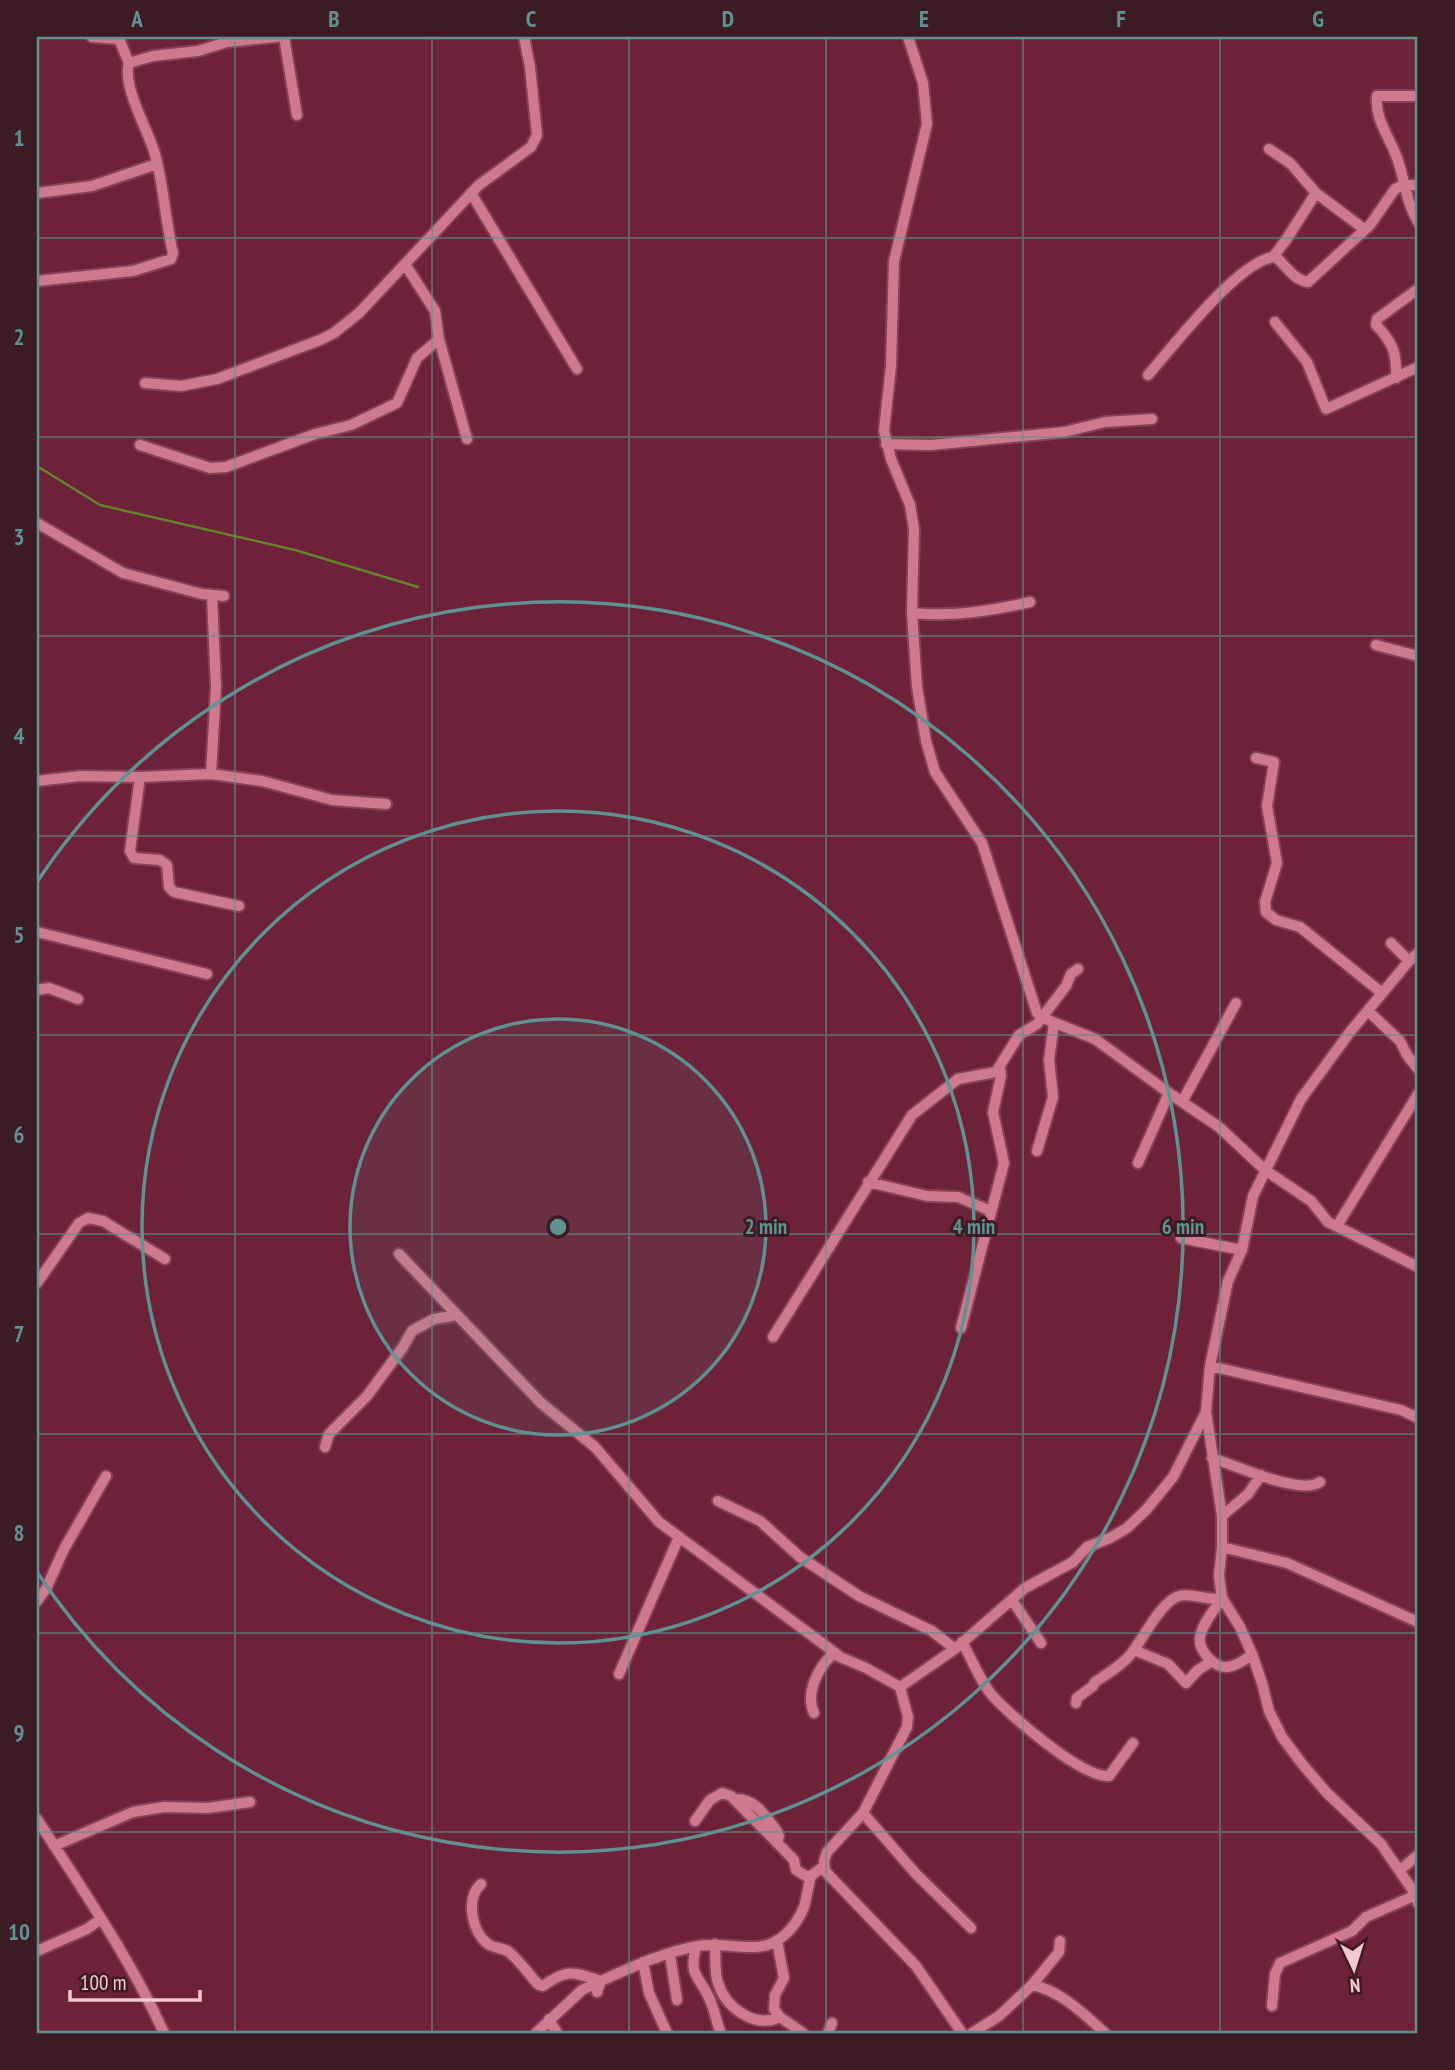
<svg xmlns="http://www.w3.org/2000/svg" width="1455" height="2070" font-family="'PT Sans Narrow',sans-serif">
	<rect width="100%" height="100%" fill="#6d2239"/>
	<g fill="none" stroke-linecap="round" stroke-linejoin="round">
		<path stroke="#678330" stroke-width="2.5" d="M37,466L100,505L295,550L418,587"/>
		<defs>
			<path id="minor" d="M92,37L119,39L129,63
				M284,37L297,115
				M908,37L923,83L927,124L894,261L891,366L884,431L891,459L910,505L914,529L912,613L917,687L926,741L935,772L982,843L1037,1013L1048,1020L1095,1039L1169,1093L1219,1127L1265,1170L1311,1201L1328,1222L1418,1267
				M1418,96H1377C1374,121 1393,141 1399,164C1406,186 1406,201 1418,222
				M1269,149L1290,163L1316,193L1364,229
				M37,193L92,186L157,164
				M471,193L577,369
				M1273,257L1286,240L1316,193
				M405,264L435,311L439,339L467,439
				M37,281L133,271L171,259L173,253C165,220 164,184 154,151C147,128 122,86 129,63L153,56L198,51L227,42L277,37
				M1275,322L1307,362L1326,409L1418,367
				M1148,375C1172,348 1241,257 1276,257C1286,266 1294,280 1308,282L1370,225L1395,189L1403,185H1418
				M1396,378C1397,354 1393,342 1376,325L1377,319L1418,289
				M145,383L181,386L217,379L320,340L334,333L359,313L479,185L531,147L537,135L530,67L524,37
				M886,444L931,445L1064,432L1105,422L1152,419
				M140,445L210,468L226,467L315,434L351,425L397,403L417,358L439,339
				M37,523L123,573L202,594L224,596
				M912,613C953,617 990,611 1030,602
				M1376,645L1418,656
				M1256,758L1274,762L1267,806L1277,863L1265,902L1266,912L1276,920L1300,927L1382,993
				M211,774L216,687L212,597
				M140,777L130,851L134,858L160,860L167,865L169,887L174,892L239,906
				M37,781L80,776L140,777L211,774L262,781L332,800L386,804
				M37,932L207,974
				M1391,943L1409,961
				M1418,953L1409,961L1350,1032L1301,1099L1253,1196L1242,1250L1228,1281L1210,1366L1206,1412L1222,1516V1547L1219,1576L1222,1598L1240,1627L1252,1654L1262,1683L1269,1711L1282,1737L1303,1765L1327,1793L1381,1844L1416,1895L1418,1903
				M37,990L49,988L78,999
				M1368,1011L1400,1041L1407,1055L1418,1069
				M1182,1102L1236,1003
				M1037,1151L1053,1097L1049,1060L1054,1023
				M1138,1163L1169,1093
				M868,1182L927,1196L958,1197L991,1211
				M1337,1226L1418,1094
				M1181,1238L1242,1250
				M399,1254L541,1403L595,1447L659,1522L838,1655
				M37,1283L79,1223L88,1218L103,1221L165,1259
				M961,1328L1004,1163L993,1112L1001,1076L1000,1067
				M773,1337L912,1115L958,1079L996,1072L1019,1035L1037,1024L1066,986L1071,974L1078,969
				M1210,1366L1401,1410L1418,1418
				M325,1447L329,1434L367,1396L403,1347L412,1331L434,1319L457,1315
				M1212,1458C1235,1465 1301,1496 1320,1482
				M718,1501L760,1521L800,1557L859,1596L932,1631L955,1649
				M1222,1516L1248,1494L1261,1475
				M1222,1547L1287,1563L1418,1622
				M1222,1598C1215,1609 1202,1624 1200,1637C1198,1650 1214,1668 1227,1667C1236,1666 1245,1660 1252,1654
				M1012,1600L1041,1643
				M37,1601L46,1589L64,1549L106,1476
				M962,1642C972,1659 979,1679 991,1694C1009,1715 1082,1778 1109,1776L1133,1743
				M1134,1650L1168,1664L1186,1683L1198,1670L1212,1661
				M619,1674L679,1537
				M900,1687L955,1649L1025,1588L1073,1562L1087,1547L1110,1538L1127,1528L1146,1510L1173,1477L1206,1412
				M1076,1703L1077,1698L1093,1686L1095,1682C1107,1674 1121,1666 1130,1655C1142,1641 1161,1601 1179,1596C1193,1592 1207,1602 1222,1598
				M814,1713C805,1694 818,1667 833,1654L866,1668L900,1687L908,1717L907,1727L863,1813L827,1852L824,1861L825,1871L916,1966L962,2033
				M736,1799C756,1799 765,1816 777,1831L779,1836L777,1843
				M863,1813L916,1874L971,1928
				M37,1819C82,1889 130,1958 164,2033
				M695,1821L710,1800L722,1793L731,1796L794,1860L796,1870L806,1876H811
				M54,1846L133,1812L164,1807L208,1808L250,1802
				M1400,1870L1418,1855
				M481,1884C465,1899 472,1932 488,1944C495,1949 502,1947 509,1952C520,1961 529,1975 539,1985L543,1986C567,1968 574,1972 601,1981
				M777,1941L784,1978L775,1995L774,2009L780,2017L803,2033
				M715,1944C716,1957 714,1971 718,1983C726,2008 755,2029 780,2017
				M696,1947C688,1977 700,1976 710,2000C715,2011 716,2022 721,2033
				M37,1951L87,1929L101,1919
				M670,1955L677,2000
				M643,1962L649,1993L667,2033
				M1032,1985C1060,1990 1085,2015 1105,2033
				M597,1992L601,1981C632,1967 664,1952 698,1946C716,1943 733,1947 752,1947C777,1948 795,1929 804,1907C807,1897 808,1886 811,1876L824,1866
				M1272,2006L1275,1974L1280,1963L1352,1931L1366,1917L1416,1895
				M549,2019L557,2033
				M536,2033L582,1990L601,1981
				M828,2033L832,2023
				M972,2033L999,2016L1032,1985L1059,1952L1060,1941"/>
		</defs>
		<use href="#minor" stroke="#844158" stroke-width="14"/>
		<use href="#minor" stroke="#ce798d" stroke-width="10"/>
	</g>
	<path fill="none" stroke="#5f9290" stroke-width="2" stroke-opacity="0.55" d="M235,37V2033M432,37V2033M629,37V2033M826,37V2033M1023,37V2033M1220,37V2033M37,238H1418M37,437H1418M37,636H1418M37,836H1418M37,1035H1418M37,1234H1418M37,1434H1418M37,1633H1418M37,1832H1418"/>
	<circle cx="558" cy="1227" r="208" fill="#5f9290" fill-opacity=".12"/>
	<g fill="none" stroke="#5f9290" stroke-width="3.5">
		<circle cx="558" cy="1227" r="208"/>
		<circle cx="558" cy="1227" r="416"/>
		<path d="M37 882A625 625 0 1 1 37 1572"/>
	</g>
	<circle cx="558" cy="1227" r="10" fill="#5f9290" stroke="#3d1b24" stroke-width="3.5"/>
	<g font-size="21" text-anchor="middle" font-weight="bold" fill="#5f9290" stroke="#3d1b24" stroke-width="6" stroke-linejoin="round" paint-order="stroke">
		<text x="766" y="1234">2 min</text>
		<text x="974" y="1234">4 min</text>
		<text x="1183" y="1234">6 min</text>
	</g>
	<rect width="1455" height="2070" fill="none" stroke="#3d1b24" stroke-width="77"/>
	<g transform="translate(1354 1969) rotate(176)" stroke="#3d1b24" stroke-width="5" paint-order="stroke">
	<path d="M0-5L12 26L0 18L-12 26Z" fill="#f4c6ce"/>
	<text y="-10" font-size="19" font-weight="bold" text-anchor="middle" fill="#f4c6ce">N</text>
	</g>
	<path d="M70 1990v10h130v-10" fill="none" stroke="#f4c6ce" stroke-width="3.5"/>
	<text x="80" y="1990" font-size="21" fill="#f4c6ce" stroke="#3d1b24" stroke-width="5" paint-order="stroke">100 m</text>
	<rect x="38" y="38" width="1378" height="1994" fill="none" stroke="#5f9290" stroke-width="2.5"/>
	<g font-size="23" text-anchor="middle" font-weight="bold" fill="#5f9290">
		<text x="137" y="27">A</text>
		<text x="334" y="27">B</text>
		<text x="531" y="27">C</text>
		<text x="728" y="27">D</text>
		<text x="924" y="27">E</text>
		<text x="1121" y="27">F</text>
		<text x="1318" y="27">G</text>
		<text x="19" y="146">1</text>
		<text x="19" y="345">2</text>
		<text x="19" y="545">3</text>
		<text x="19" y="744">4</text>
		<text x="19" y="943">5</text>
		<text x="19" y="1143">6</text>
		<text x="19" y="1342">7</text>
		<text x="19" y="1541">8</text>
		<text x="19" y="1741">9</text>
		<text x="19" y="1940">10</text>
	</g>
</svg>
